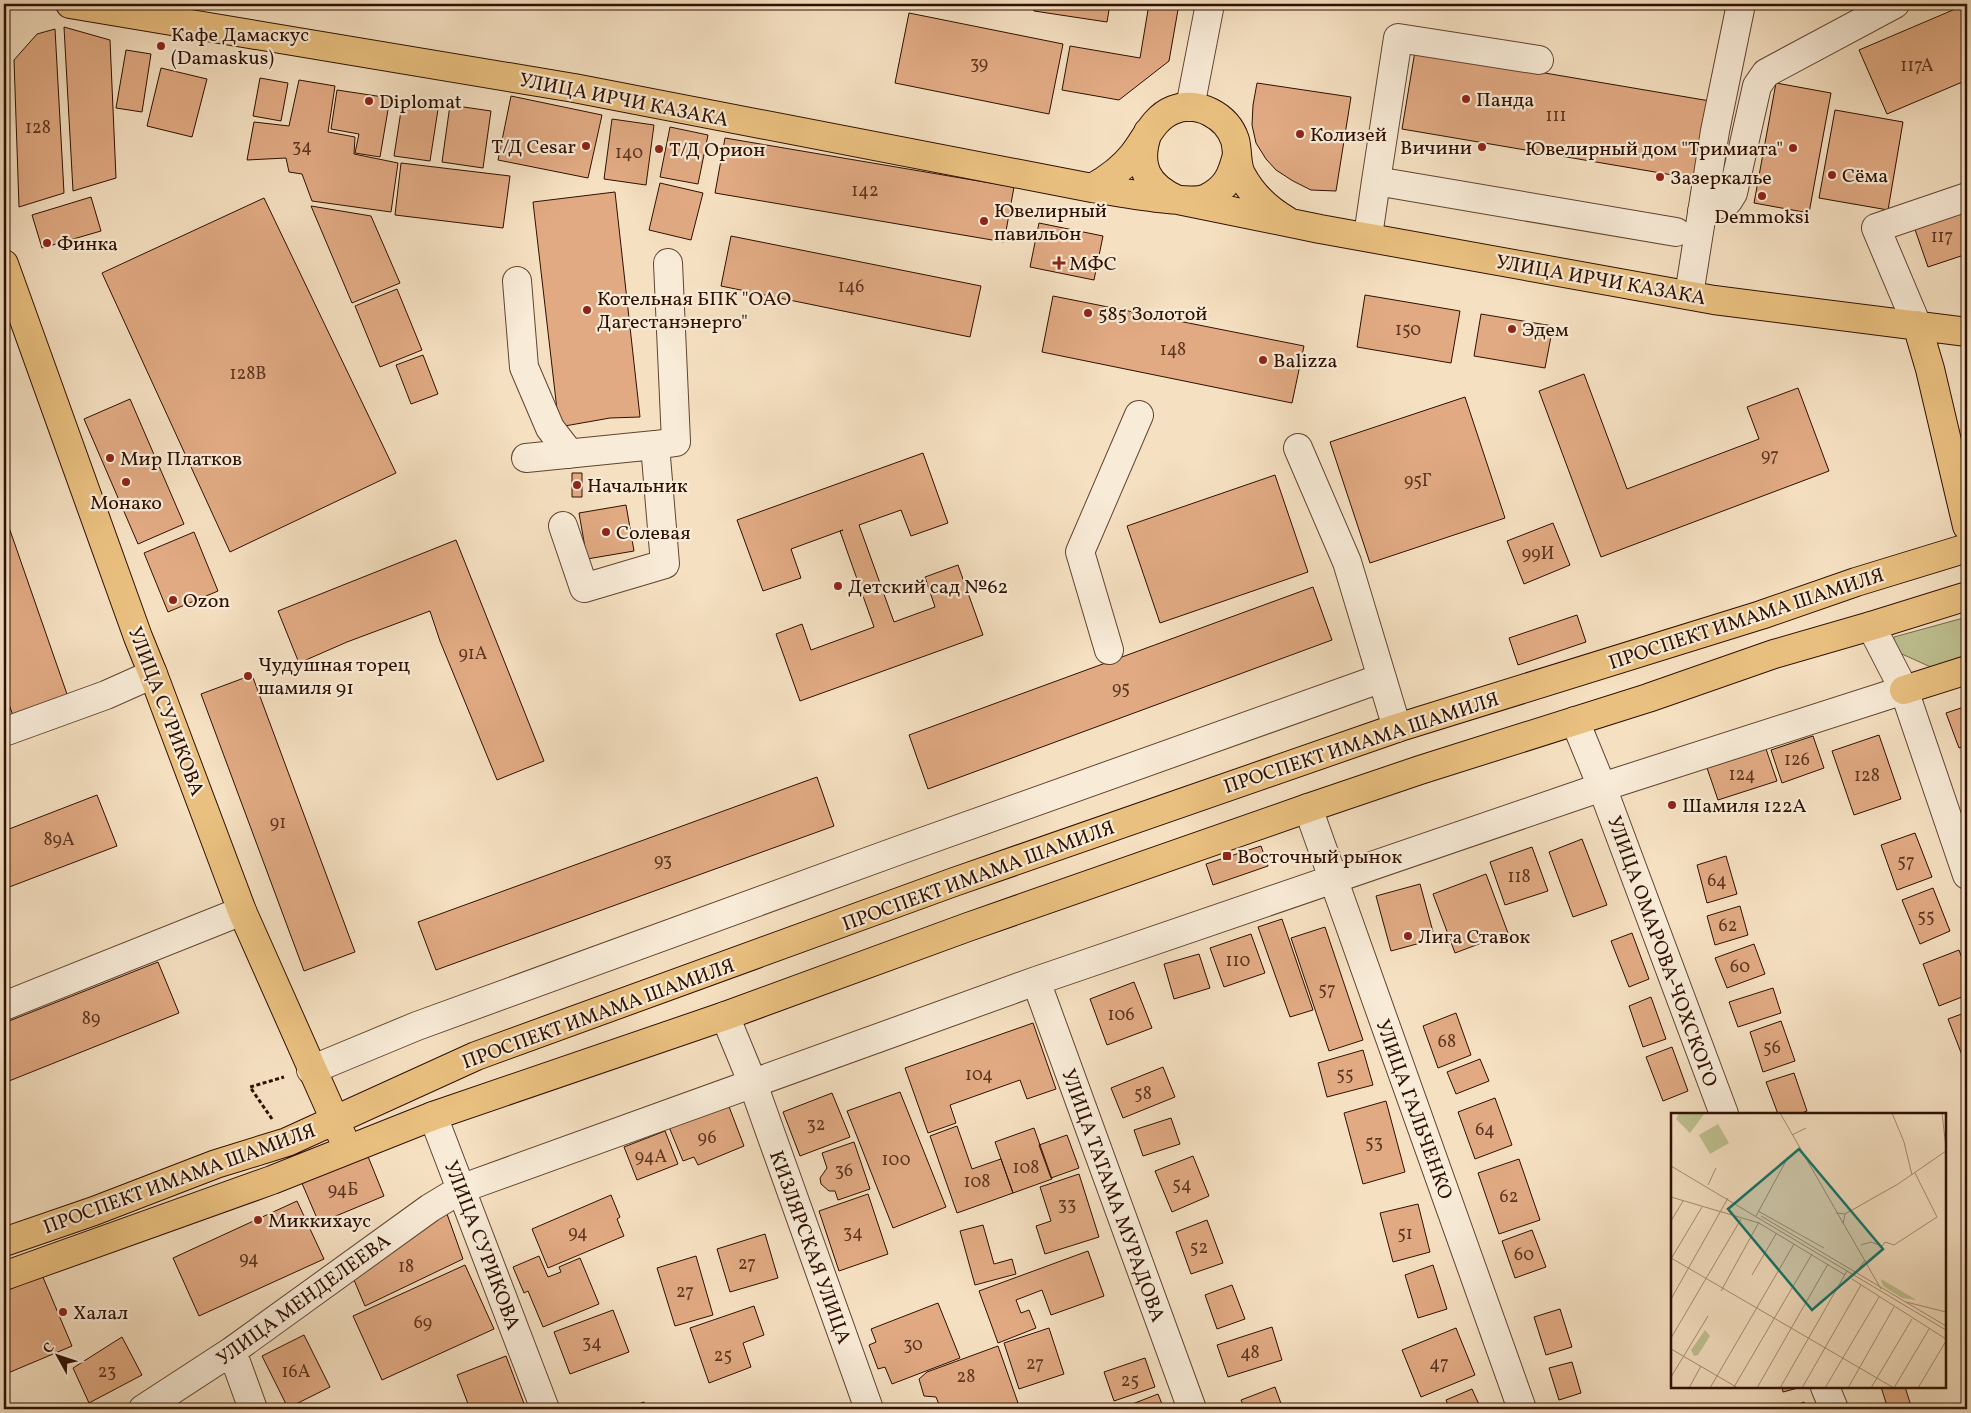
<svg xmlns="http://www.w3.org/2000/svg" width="1971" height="1413" font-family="Vollkorn,serif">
	<rect width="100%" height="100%" fill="#f5e0c1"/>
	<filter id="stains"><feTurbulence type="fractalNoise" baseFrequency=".004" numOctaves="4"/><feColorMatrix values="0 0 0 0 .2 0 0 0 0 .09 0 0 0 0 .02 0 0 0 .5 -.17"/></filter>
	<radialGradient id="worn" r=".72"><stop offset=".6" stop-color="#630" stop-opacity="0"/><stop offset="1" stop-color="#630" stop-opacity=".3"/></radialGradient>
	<path fill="#bfc191" stroke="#776848" d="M1967,617V654L1933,668L1893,650L1894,637Z"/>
	<path fill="#e1aa83" stroke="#2f1000" d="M1032,4H1110L1107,22L1034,11Z
		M1149,4H1179L1169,61L1119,100L1062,90L1070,46L1140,58Z
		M1967,4V80L1887,114L1859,50Z
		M909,13L1063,44L1049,114L895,83Z
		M64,27L110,40L116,178L73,191Z
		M55,29L64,193L19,207L14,60L37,34Z
		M126,50L151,54L142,112L116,108Z
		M1415,51L1710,101L1696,179L1402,129Z
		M161,68L207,79L192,137L147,126Z
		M260,78L288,83L281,121L253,116Z
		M299,80L335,86L328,132L355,137L354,154L398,163L391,212L312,201L302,174L289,172L286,158L247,160L254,122L289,126Z
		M1257,83L1351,97L1336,191L1311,190L1293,181L1276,170L1266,159L1256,143L1252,125L1253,105Z
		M1776,83L1831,93L1809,213L1754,203Z
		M337,90L390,98L380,157L355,153L359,134L331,129Z
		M511,96L602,115L588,178L498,160Z
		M403,98L439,103L430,161L394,156Z
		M450,105L491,111L483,168L442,162Z
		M1835,110L1903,122L1888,210L1819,198Z
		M612,119L654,125L646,185L604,179Z
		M670,127L708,135L698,184L660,177Z
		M725,138L1014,187L1004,242L715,193Z
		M401,163L510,176L503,228L395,215Z
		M660,183L703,193L691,240L649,230Z
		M615,192L640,417L610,418L559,427L533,202Z
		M91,197L101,231L42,248L32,215Z
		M264,198L396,473L230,552L102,273Z
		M1967,199V254L1928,267L1911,218Z
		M311,206L371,216L400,283L352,303Z
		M1039,223L1103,236L1094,280L1030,267Z
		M731,236L981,286L970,337L721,286Z
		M397,289L422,350L380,367L355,306Z
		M1365,295L1460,311L1451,363L1357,347Z
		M1053,296L1304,346L1292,403L1042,352Z
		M1481,314L1553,326L1545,368L1474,356Z
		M423,355L438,394L411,404L396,365Z
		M1966,362L1967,363V412L1965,392Z
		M1584,374L1627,489L1759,439L1747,407L1798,388L1829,471L1601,557L1539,391Z
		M1465,397L1505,518L1370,563L1330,442Z
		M130,399L184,524L138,544L84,419Z
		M923,453L948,523L911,536L901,510L859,525L894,622L935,607L925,577L958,565L983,635L800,701L776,634L802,624L811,650L874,627L840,531L843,530L791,549L801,578L763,591L737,520Z
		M572,473H582V497H572Z
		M1275,475L1308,572L1160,623L1127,526Z
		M626,505L634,551L587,559L579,513Z
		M4,513L68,697L13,716L4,689Z
		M1553,523L1570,565L1524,584L1507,541Z
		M194,532L218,591L168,612L144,553Z
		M456,540L544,761L497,780L440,641L430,611L347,642L299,663L278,611Z
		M1313,587L1332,640L928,789L909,735Z
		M1577,615L1586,642L1518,665L1509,638Z
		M252,675L355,952L304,971L201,694Z
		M1967,706V745L1959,748L1946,713Z
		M1879,735L1901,799L1854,815L1832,751Z
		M1813,736L1824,768L1782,783L1771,750Z
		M1766,749L1777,781L1718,800L1707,768Z
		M817,777L834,826L436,970L418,922Z
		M97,795L117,846L4,889V831Z
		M1915,833L1932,877L1897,890L1881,845Z
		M1582,839L1607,905L1573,917L1549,852Z
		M1261,846L1268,866L1213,885L1206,864Z
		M1532,847L1548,891L1505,905L1490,862Z
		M1726,856L1737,894L1707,903L1697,865Z
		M1486,874L1508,933L1455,953L1433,894Z
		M1420,884L1435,939L1391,951L1376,896Z
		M1933,888L1950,931L1920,944L1902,900Z
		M1740,906L1748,935L1715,945L1707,916Z
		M1282,919L1313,1010L1290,1017L1258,927Z
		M1325,927L1363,1040L1329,1051L1291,938Z
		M1632,933L1649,979L1629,987L1611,941Z
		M1251,934L1265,973L1224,987L1210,948Z
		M1754,944L1765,974L1727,988L1715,958Z
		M1959,950L1967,972V995L1939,1006L1923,964Z
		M1199,954L1210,988L1174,999L1164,964Z
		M158,962L179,1013L4,1083V1023Z
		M1134,982L1152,1028L1107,1045L1090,999Z
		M1773,988L1781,1013L1738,1027L1729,1002Z
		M1651,997L1666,1039L1643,1047L1629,1006Z
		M1967,1012V1068L1948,1019Z
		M1456,1013L1471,1055L1438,1068L1423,1026Z
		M1781,1021L1795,1061L1763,1072L1750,1032Z
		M1033,1023L1056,1089L1027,1099L1020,1080L950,1105L956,1123L928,1133L905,1068Z
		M1672,1047L1688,1091L1663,1101L1646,1057Z
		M1363,1050L1373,1085L1327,1097L1318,1063Z
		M1480,1059L1489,1081L1456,1094L1447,1072Z
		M1163,1067L1175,1097L1123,1118L1111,1088Z
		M1794,1073L1807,1111L1799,1114H1778L1766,1082Z
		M900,1092L946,1207L893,1228L847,1111Z
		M832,1093L850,1137L800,1156L783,1112Z
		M1495,1098L1512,1145L1475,1159L1458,1112Z
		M1386,1101L1405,1172L1363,1184L1344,1113Z
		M728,1104L744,1146L698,1165L694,1157L683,1161L669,1127Z
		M1171,1118L1180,1144L1143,1156L1134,1130Z
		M957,1126L972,1169L1001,1159L1013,1193L957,1213L930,1136Z
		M1034,1128L1052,1179L1013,1193L995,1142Z
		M665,1131L678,1164L637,1180L624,1147Z
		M1067,1135L1079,1168L1051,1178L1039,1145Z
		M854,1142L870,1189L838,1200L835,1191H829L821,1184L820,1178L827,1168L822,1153Z
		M367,1154L384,1196L319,1223L301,1181Z
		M1193,1156L1209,1196L1172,1212L1155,1171Z
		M1519,1159L1540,1220L1499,1234L1478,1173Z
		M1079,1174L1099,1237L1045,1254L1036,1226L1051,1221L1040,1187Z
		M868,1194L888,1254L839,1271L819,1211Z
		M611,1195L620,1217L617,1219L624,1236L548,1268L532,1229Z
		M297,1201L324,1259L199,1316L173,1258Z
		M1418,1204L1430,1252L1393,1262L1380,1213Z
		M447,1214L463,1259L365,1306L351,1273Z
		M1207,1220L1223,1263L1191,1274L1176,1232Z
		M983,1225L994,1264L1012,1259L1016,1274L975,1285L960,1231Z
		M1532,1230L1546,1267L1515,1278L1502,1241Z
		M765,1234L778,1278L730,1292L717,1249Z
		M1088,1251L1104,1296L1051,1315L1042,1290L1016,1300L1021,1313L1029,1310L1036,1328L998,1343L979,1291Z
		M539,1256L548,1277L561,1272L559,1267L580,1258L599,1304L543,1327L528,1291L524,1293L513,1267Z
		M696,1256L713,1315L675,1326L657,1268Z
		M465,1265L494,1329L382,1380L353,1316Z
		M1433,1265L1447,1309L1418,1318L1405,1275Z
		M42,1275L72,1346L8,1373L4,1364V1292Z
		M1232,1285L1245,1319L1217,1329L1205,1295Z
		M938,1303L960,1358L892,1384L885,1367L878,1369L869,1345L876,1342L871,1329Z
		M754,1306L764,1335L743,1343L751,1367L709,1383L690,1328Z
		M1560,1309L1572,1347L1546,1355L1534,1317Z
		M613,1310L629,1352L570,1374L554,1332Z
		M1272,1327L1282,1360L1228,1377L1217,1345Z
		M1049,1328L1064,1374L1019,1389L1004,1343Z
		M1456,1328L1475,1375L1421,1397L1402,1350Z
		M304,1335L330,1387L288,1408L262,1356Z
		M122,1337L142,1375L89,1403L73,1368Z
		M998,1346L1018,1403L1002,1409H938L940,1407L936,1397L924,1396L919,1379L927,1372Z
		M506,1356L526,1409H470L457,1375Z
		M1145,1358L1155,1387L1114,1401L1104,1372Z
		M1572,1362L1581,1393L1559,1400L1549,1368Z
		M1275,1387L1283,1409H1245L1241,1400Z
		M1782,1387H1797L1798,1388L1783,1392Z
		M1881,1387H1905L1912,1409H1888Z
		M1472,1389L1481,1409H1450L1446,1400Z
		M1158,1394L1164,1409H1122V1408Z
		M644,1402L647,1409H624Z
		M1804,1402L1806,1409H1789V1408Z"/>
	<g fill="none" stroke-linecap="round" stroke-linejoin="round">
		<defs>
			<path id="minor" d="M1190,107L1210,4
				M1376,181L1398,38L1539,60
				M1702,211L1728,201L1733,193L1757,86L1766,73L1895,4
				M1368,236L1376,181L1676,232
				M517,281L524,367L550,428L570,454
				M1689,295L1715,131L1741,4
				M1917,325L1876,228L1967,197
				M655,445L676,442L668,263
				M1298,448L1347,562L1397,728
				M526,458L655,445L665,564L584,588L563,526
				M1871,626L1904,690L1967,875
				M1109,650L1080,552L1139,415
				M1575,721L1602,787L1724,1114
				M4,732L106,695L153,674
				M1308,808L1522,1409
				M1036,981L1192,1409
				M4,1006L242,911
				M725,1016L753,1084L869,1409
				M311,1070L417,1026L897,851L1382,678
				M433,1116L545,1409
				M232,1351L253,1409
				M1825,1387L1834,1409
				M143,1409L232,1351L430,1208L463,1188L1036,981L1602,787L1904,690"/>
			<path id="major" d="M70,4L574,88L1092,188C1115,191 1189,206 1207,198C1227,188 1232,175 1237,155
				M1148,132C1136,165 1146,186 1178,200L1320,229L1714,300L1967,332
				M1092,188C1108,179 1122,169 1133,155C1146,139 1153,118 1173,110C1198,100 1227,116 1235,140C1238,151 1236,164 1241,174C1251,193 1267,209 1286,220
				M4,264L138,637L153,674L242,911L342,1136
				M1917,325L1930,369L1967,526
				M1904,690L1967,670
				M4,1242L94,1211L216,1164L287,1142L476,1056L954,882L1397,728L1761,615L1856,582L1967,548
				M4,1276L272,1180L433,1116L725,1016L968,927L1308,808L1420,770L1648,698L1774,654L1871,626L1967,596"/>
		</defs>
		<use href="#minor" stroke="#604430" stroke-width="30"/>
		<use href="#major" stroke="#2f1000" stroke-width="30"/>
		<path stroke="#2f1000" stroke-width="3" stroke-dasharray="4 2.5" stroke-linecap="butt" d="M272,1119L250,1087L284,1077"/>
		<use href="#minor" stroke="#f8ebd7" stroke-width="28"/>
		<use href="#major" stroke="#eac080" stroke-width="28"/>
	</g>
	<g fill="#8f2418" stroke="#f8ebd7" stroke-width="2">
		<circle cx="161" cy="46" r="5"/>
		<circle cx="1466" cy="99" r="5"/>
		<circle cx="369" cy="101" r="5"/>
		<circle cx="1300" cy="134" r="5"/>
		<circle cx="586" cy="146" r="5"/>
		<circle cx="1482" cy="147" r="5"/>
		<circle cx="1793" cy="148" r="5"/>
		<circle cx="659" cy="149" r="5"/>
		<circle cx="1832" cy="175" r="5"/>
		<circle cx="1660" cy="177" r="5"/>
		<circle cx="1762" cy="196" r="5"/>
		<circle cx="984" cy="221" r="5"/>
		<circle cx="47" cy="243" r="5"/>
		<path d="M1056.5 255.5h5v5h5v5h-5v5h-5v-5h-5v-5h5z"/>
		<circle cx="587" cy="310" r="5"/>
		<circle cx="1088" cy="313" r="5"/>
		<circle cx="1512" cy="329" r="5"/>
		<circle cx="1263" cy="360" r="5"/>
		<circle cx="110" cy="458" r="5"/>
		<circle cx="126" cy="482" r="5"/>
		<circle cx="577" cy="485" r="5"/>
		<circle cx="606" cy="532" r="5"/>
		<circle cx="838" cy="586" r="5"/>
		<circle cx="173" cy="600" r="5"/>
		<circle cx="248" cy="676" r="5"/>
		<circle cx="1672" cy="805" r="5"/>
		<rect x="1222" y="851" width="10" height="10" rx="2.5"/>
		<circle cx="1408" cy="936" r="5"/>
		<circle cx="258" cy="1220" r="5"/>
		<circle cx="63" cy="1312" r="5"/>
	</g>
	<g text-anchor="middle" stroke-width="4.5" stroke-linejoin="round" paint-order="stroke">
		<g font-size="18" fill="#5c3621">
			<text x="979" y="69">39</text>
			<text x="1917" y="71">117А</text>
			<text x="1556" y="121">111</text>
			<text x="38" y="133">128</text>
			<text x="302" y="152">34</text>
			<text x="629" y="158">140</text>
			<text x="865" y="196">142</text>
			<text x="1942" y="242">117</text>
			<text x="851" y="292">146</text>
			<text x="1408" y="335">150</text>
			<text x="1173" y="355">148</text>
			<text x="248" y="379">128В</text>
			<text x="1770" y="461">97</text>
			<text x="1418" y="486">95Г</text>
			<text x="1538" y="559">99И</text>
			<text x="473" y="659">91А</text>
			<text x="1121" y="694">95</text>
			<text x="1797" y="765">126</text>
			<text x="1742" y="780">124</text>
			<text x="1867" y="781">128</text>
			<text x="278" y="828">91</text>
			<text x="59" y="845">89А</text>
			<text x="663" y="866">93</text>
			<text x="1906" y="867">57</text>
			<text x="1519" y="882">118</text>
			<text x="1717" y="886">64</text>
			<text x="1926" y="922">55</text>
			<text x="1728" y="931">62</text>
			<text x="1238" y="966">110</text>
			<text x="1740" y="972">60</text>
			<text x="1327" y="995">57</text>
			<text x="1121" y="1020">106</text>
			<text x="91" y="1024">89</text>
			<text x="1447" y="1047">68</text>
			<text x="1772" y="1053">56</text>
			<text x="979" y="1080">104</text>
			<text x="1345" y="1080">55</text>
			<text x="1143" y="1099">58</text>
			<text x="816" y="1130">32</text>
			<text x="1485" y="1135">64</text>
			<text x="707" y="1143">96</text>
			<text x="1374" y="1148">53</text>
			<text x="651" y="1162">94А</text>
			<text x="896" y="1165">100</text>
			<text x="1026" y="1173">108</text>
			<text x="844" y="1176">36</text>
			<text x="977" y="1187">108</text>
			<text x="1182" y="1190">54</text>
			<text x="343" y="1195">94Б</text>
			<text x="1509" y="1202">62</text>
			<text x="1067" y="1210">33</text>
			<text x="578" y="1238">94</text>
			<text x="853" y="1238">34</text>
			<text x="1405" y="1239">51</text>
			<text x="1199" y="1253">52</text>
			<text x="1524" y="1260">60</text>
			<text x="249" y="1264">94</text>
			<text x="747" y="1269">27</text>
			<text x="406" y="1272">18</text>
			<text x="685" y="1297">27</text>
			<text x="423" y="1328">69</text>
			<text x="592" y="1348">34</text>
			<text x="913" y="1350">30</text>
			<text x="1250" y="1358">48</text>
			<text x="723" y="1361">25</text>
			<text x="1035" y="1369">27</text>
			<text x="1439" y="1369">47</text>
			<text x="107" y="1377">23</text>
			<text x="296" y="1377">16А</text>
			<text x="966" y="1382">28</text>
			<text x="1130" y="1386">25</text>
		</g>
		<g font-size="20" fill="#2f1000" stroke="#f8ebd7" text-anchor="start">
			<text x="171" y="41">Кафе Дамаскус<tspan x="171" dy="23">(Damaskus)</tspan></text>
			<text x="1476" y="106">Панда</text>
			<text x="379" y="108">Diplomat</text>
			<text x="1310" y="141">Колизей</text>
			<text x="576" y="153" text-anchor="end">Т/Д Cesar</text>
			<text x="1472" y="154" text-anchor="end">Вичини</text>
			<text x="1783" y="155" text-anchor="end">Ювелирный дом "Тримиата"</text>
			<text x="669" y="156">Т/Д Орион</text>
			<text x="1842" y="182">Сёма</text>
			<text x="1670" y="184">Зазеркалье</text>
			<text x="994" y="217">Ювелирный<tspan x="994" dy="23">павильон</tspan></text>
			<text x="1762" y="223" text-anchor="middle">Demmoksi</text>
			<text x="57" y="250">Финка</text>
			<text x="1069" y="270">МФС</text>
			<text x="597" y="305">Котельная БПК "ОАО<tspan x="597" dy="23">Дагестанэнерго"</tspan></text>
			<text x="1098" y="320">585 Золотой</text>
			<text x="1522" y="336">Эдем</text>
			<text x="1273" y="367">Balizza</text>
			<text x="120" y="465">Мир Платков</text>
			<text x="587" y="492">Начальник</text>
			<text x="126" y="509" text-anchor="middle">Монако</text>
			<text x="616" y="539">Солевая</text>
			<text x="848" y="593">Детский сад №62</text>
			<text x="183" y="607">Ozon</text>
			<text x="258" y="671">Чудушная торец<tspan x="258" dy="23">шамиля 91</tspan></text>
			<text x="1682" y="812">Шамиля 122А</text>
			<text x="1237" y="863">Восточный рынок</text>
			<text x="1418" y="943">Лига Ставок</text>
			<text x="268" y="1227">Миккихаус</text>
			<text x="73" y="1319">Халал</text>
		</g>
		<g font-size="20" fill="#2f1000" stroke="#f8ebd7">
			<text transform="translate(624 99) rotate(11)" y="7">УЛИЦА ИРЧИ КАЗАКА</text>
			<text transform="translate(1601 279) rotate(10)" y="7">УЛИЦА ИРЧИ КАЗАКА</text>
			<text transform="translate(1746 618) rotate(-18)" y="7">ПРОСПЕКТ ИМАМА ШАМИЛЯ</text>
			<text transform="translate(167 711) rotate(69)" y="7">УЛИЦА СУРИКОВА</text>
			<text transform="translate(1361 742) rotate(-18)" y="7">ПРОСПЕКТ ИМАМА ШАМИЛЯ</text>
			<text transform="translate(978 875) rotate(-20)" y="7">ПРОСПЕКТ ИМАМА ШАМИЛЯ</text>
			<text transform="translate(1663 951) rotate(70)" y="7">УЛИЦА ОМАРОВА-ЧОХСКОГО</text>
			<text transform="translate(598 1013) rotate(-20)" y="7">ПРОСПЕКТ ИМАМА ШАМИЛЯ</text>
			<text transform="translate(1415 1109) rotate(70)" y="7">УЛИЦА ГАЛЬЧЕНКО</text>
			<text transform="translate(179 1178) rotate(-20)" y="7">ПРОСПЕКТ ИМАМА ШАМИЛЯ</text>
			<text transform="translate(1114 1195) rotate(70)" y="7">УЛИЦА ТАТАМА МУРАДОВА</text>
			<text transform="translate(483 1245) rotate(69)" y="7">УЛИЦА СУРИКОВА</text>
			<text transform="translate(811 1247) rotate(70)" y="7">КИЗЛЯРСКАЯ УЛИЦА</text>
			<text transform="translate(303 1299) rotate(-36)" y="7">УЛИЦА МЕНДЕЛЕЕВА</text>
		</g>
	</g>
	<g transform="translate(1671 1113)">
		<rect width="275" height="275" fill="#f5e0c1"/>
		<path d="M8,0H34L19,20L5,6ZM47,11L58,30L39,41L28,22ZM210,166L244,186V187L231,185L212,173ZM34,217L39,223L27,242L23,243L20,237Z" fill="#bfc191"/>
		<path fill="none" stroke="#a68d74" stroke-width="1" d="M109,0L210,176M221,0L233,29L241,62M271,0L275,35M121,22L135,15M0,53L275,217M37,72L45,55M0,84L88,110L174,162M87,98L153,135M165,100L174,101L172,111M174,101L227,71L275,38M85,103L116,46L128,35M90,103L275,213M0,108L12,88M190,132L200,129L211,133L214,129L223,132L266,104L244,60M0,145L223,275M0,146L31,94M185,160L194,147M81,162L105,121M181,166L275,226M50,178L88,109M0,186L57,85M235,189L275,199M0,225L70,106M0,236L67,275M0,264L37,203M63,274L141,141M18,275L30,253M39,275L123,131M86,275L157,151M109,275L176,158M131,275L190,172M154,275L208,184M177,275L223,194M200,275L241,206M223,275L258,216M247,275L275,228"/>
		<path fill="#0f766e" fill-opacity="0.15" stroke="#0f766e" stroke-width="2.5" d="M128,36L212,136L141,197L57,96Z"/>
		<rect width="275" height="275" fill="none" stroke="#2f1000" stroke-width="2.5"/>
	</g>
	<rect width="1971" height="1413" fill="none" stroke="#f5e0c1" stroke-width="20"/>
	<rect x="5" y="5" width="1961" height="1403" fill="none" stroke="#2f1000" stroke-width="2.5"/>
	<rect x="10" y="10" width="1951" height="1393" fill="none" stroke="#2f1000"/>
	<g transform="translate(58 1356) rotate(310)" stroke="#f8ebd7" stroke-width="4" paint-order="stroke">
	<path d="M0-4L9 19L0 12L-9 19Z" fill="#2f1000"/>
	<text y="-8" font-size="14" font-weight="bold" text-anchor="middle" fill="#2f1000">С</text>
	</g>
	<rect width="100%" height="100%" filter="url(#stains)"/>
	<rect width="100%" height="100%" fill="url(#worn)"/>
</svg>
